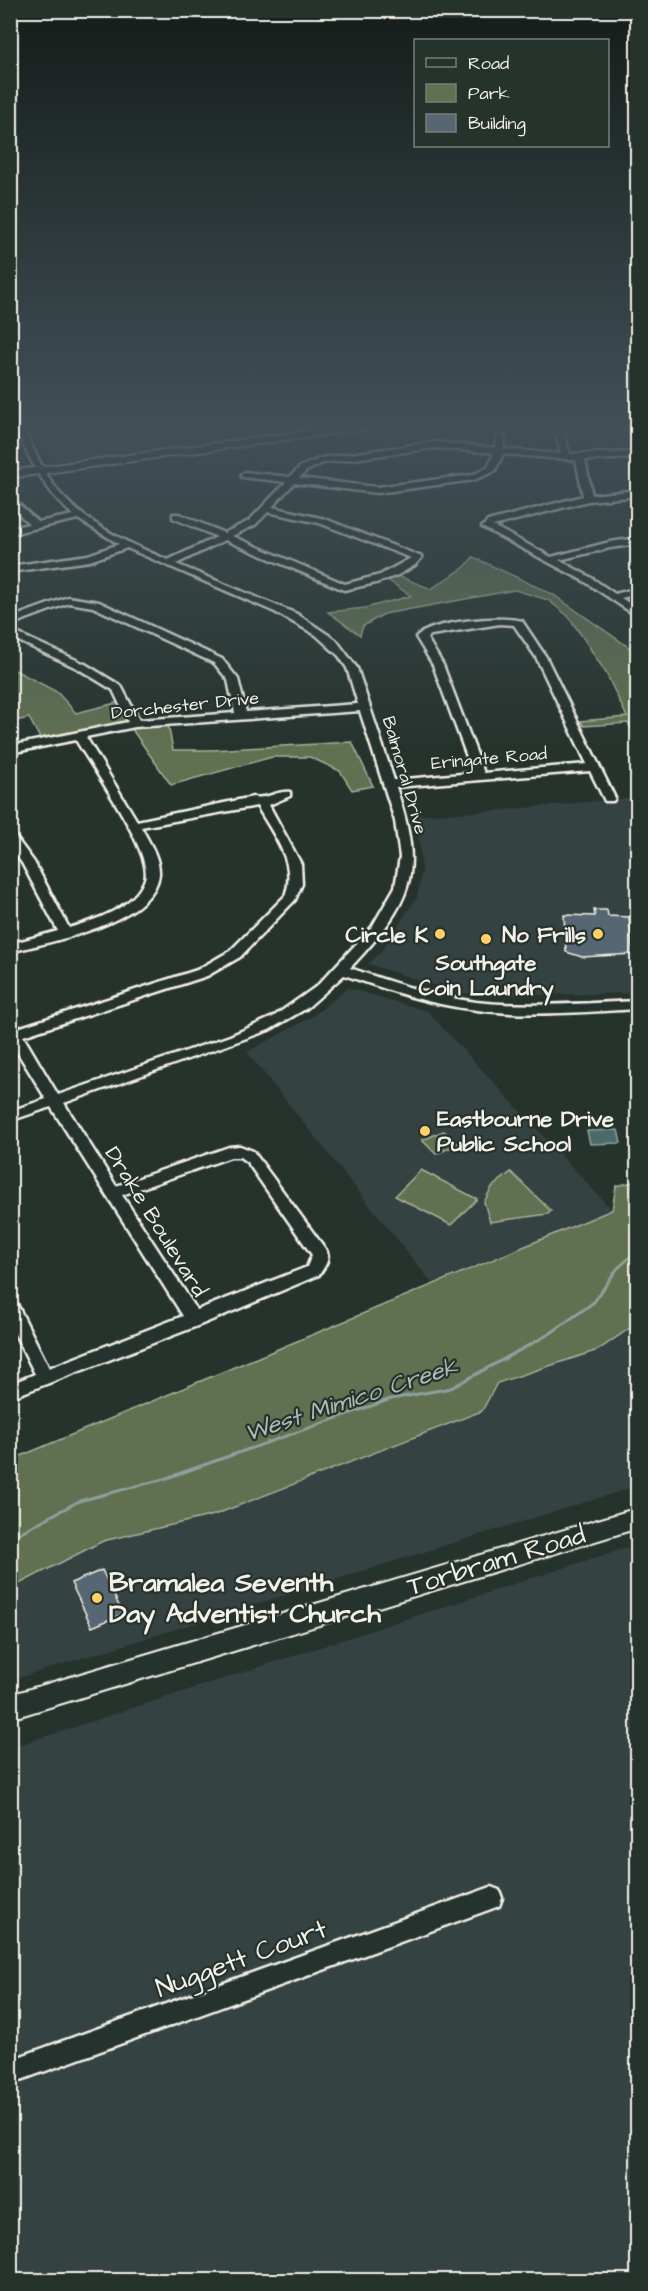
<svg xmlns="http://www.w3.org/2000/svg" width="648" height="2291" font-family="'Architects Daughter',sans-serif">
	<rect width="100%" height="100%" fill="#26332d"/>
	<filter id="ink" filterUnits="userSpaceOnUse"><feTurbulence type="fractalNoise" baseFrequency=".0167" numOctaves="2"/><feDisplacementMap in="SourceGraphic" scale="12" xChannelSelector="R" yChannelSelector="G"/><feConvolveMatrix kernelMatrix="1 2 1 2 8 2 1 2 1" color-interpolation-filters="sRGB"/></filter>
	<g filter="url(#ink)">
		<path fill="#344242" d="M29,426H332L54,464L50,463Z
			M637,797V993L490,996L454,992L369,964L382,950L417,897L422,872L417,815L495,811Z
			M348,988L427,1011L612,1210L432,1283L247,1052L313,1016Z
			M637,1323V1486L11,1680V1588L103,1541L214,1515L482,1411L497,1383L598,1350Z
			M637,1544V2280H11L10,1748Z"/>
		<path fill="#607051" stroke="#aab09c" stroke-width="1.5" d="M473,557L552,594L637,653V740L628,723L584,726L580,721L627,717L606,673L584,639L568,616L548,600L515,590L384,614L363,626L360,635L328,612L365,608L411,596L386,579L396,575L431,589L465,567Z
			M11,668L57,692L76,713L120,702L127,720L122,724L41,740L29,718L11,722Z
			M168,724L173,750H212L352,742L373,786L352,790L340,771L310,757H272L171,785L131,728Z
			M444,1131L458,1144L436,1154L422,1140Z
			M421,1170L477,1199L451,1225L395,1196Z
			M511,1172L551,1211L548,1214L490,1222L484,1202L492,1187Z
			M637,1181V1323L598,1350L497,1383L482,1411L214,1515L103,1541L11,1588V1460L612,1210L616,1186Z"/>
		<path fill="#486c6b" stroke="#8da19d" stroke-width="1.5" d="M618,1130L621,1143L590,1144L587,1131Z"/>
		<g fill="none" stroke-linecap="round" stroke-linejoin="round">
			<path stroke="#8da19d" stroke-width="3" d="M10,1538L79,1501L164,1479L391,1399L451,1388L551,1333L594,1302L617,1269L638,1250"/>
		</g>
		<path fill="#566672" stroke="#f4f1e8" stroke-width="1.5" d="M594,910H607L608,916L629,917L633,954L582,957L566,952L564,915L595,916Z
			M102,1570L123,1614L92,1627L71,1583Z"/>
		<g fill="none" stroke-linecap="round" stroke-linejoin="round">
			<defs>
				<path id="minor" d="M14,426H22C33,448 43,472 58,491C85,524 130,544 168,560L217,537L173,518V514H179L224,533L249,521L286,482L242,477L241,475L245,472L290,477L300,467L321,458L435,442L495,448L497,438L501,435L505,438L503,449L561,454L556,433L547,426H557L563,430L570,454L638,452V458L585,460L592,495L638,490V496L588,501L493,526L551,557L610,542L638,538V544L610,548L559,560L590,577L615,594L638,588V594L621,598L638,609V617L584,581L482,527L488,521L583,496L576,460L503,454L495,471L474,480L377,493L294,483L272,507L325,519L422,557L415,565L398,575L376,583L344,590L225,540L176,564L297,614L336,640L357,668L394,780L473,773L433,665L416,637C431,621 501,615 522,621L546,657L615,798L613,801H605L590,771L396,787C425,875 413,901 350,968C391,982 432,996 476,1002C529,1008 584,1003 638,1001V1009C584,1012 530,1017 477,1010C431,1005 387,990 344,975L307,1008L269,1030L64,1103L116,1186L229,1147L240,1146L253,1151L326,1250C331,1259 324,1267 319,1275L200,1325L10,1398V1384L35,1374L10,1324V1300L16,1302L49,1368L183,1316L51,1107L10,1121V1111L46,1099L10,1040V1022L15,1023L18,1028L197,970L230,951L285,896C298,863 272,833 257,806L141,827C148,840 160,858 159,874C154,923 49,942 10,952V944L58,931L22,863L10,847V834L14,835L34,862L69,928C95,920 135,908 145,879C154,854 91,766 76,740L10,753V746L128,722L113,690L77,668L10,637V630L85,664L121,686L139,720L235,713L228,680L214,663L93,607L69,603L10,625V618L68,597L99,602L222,659L238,679L246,712L358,704L347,668L339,656L316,635L275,612L127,548L90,561L10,572V566L88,555L119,544L78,519L10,534V528L29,524L10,505V496L38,522L73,515C44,490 30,459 14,426ZM435,448L494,453L488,467L472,475L377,487L299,478L306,471L323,463ZM268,512L319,523L411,558L380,575L345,584L232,536L255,525ZM500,624L514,625L536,657L587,764L484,773L443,665L427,638L431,635ZM360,711L395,821L400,857L395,887L372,927L317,986L273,1017L230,1036L58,1095L23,1036L207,976L240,957L295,900L302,884L301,864L269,805L290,796V792C277,790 267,800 253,797L137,821L86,737L135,727ZM240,1157L248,1163L312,1255L307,1267L197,1310L122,1195L231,1157Z
					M624,426L638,428V434L625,428Z
					M491,1887L499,1890L502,1898L499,1906L491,1909L10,2084V2060Z"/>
				<path id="major" d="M342,426H372L367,429L10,478V471Z
					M638,1508V1528L10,1719V1695Z"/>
			</defs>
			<use href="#minor" stroke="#f4f1e8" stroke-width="5"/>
			<use href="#major" stroke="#f4f1e8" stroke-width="4"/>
			<use href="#minor" fill="#26332d" fill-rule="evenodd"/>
			<use href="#major" fill="#26332d" fill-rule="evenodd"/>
		</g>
	</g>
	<linearGradient id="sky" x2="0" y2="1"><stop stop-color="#151c19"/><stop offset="0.57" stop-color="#415057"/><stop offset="1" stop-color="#415057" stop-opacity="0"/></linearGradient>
	<rect width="648" height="747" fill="url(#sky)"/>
	<g fill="#ffd166" stroke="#26332d" stroke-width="2">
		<circle cx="440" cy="934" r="6"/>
		<circle cx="598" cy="934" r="6"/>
		<circle cx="486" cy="939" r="6"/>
		<circle cx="425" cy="1131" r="6"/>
		<circle cx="97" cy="1598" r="6"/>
	</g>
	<g text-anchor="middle" stroke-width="4.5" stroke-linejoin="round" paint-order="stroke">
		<g font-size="18" fill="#f4f1e8" stroke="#26332d">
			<text transform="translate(185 705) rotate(-6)" y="6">Dorchester Drive</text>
			<text transform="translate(489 758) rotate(-5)" y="6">Eringate Road</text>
			<text transform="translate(405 775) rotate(74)" y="6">Balmoral Drive</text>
		</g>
		<g font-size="22" font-weight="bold" fill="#f4f1e8" stroke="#26332d" text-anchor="end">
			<text x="428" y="942">Circle K</text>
			<text x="586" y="942">No Frills</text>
			<text x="486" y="970" text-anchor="middle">Southgate<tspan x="486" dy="25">Coin Laundry</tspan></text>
			<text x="437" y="1126" text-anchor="start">Eastbourne Drive<tspan x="437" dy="25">Public School</tspan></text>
		</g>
		<g font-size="22" fill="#f4f1e8" stroke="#26332d">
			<text transform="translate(157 1221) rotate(58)" y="8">Drake Boulevard</text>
		</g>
		<g font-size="24" font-style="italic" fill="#afbcb6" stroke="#26332d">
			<text transform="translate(351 1399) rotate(-18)" y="8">West Mimico Creek</text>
		</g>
		<g font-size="27" fill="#f4f1e8" stroke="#26332d">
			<text transform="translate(496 1560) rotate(-17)" y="9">Torbram Road</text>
			<text transform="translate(241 1958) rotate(-20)" y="9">Nuggett Court</text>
		</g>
		<g font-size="27" font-weight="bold" fill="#f4f1e8" stroke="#26332d" text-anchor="start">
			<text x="109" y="1591">Bramalea Seventh<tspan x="109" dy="31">Day Adventist Church</tspan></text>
		</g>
	</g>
	<rect width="648" height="2291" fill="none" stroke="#26332d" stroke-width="36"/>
	<rect x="18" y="18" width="612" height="2255" fill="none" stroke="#f4f1e8" stroke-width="2" filter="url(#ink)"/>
	<rect x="414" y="39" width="195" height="108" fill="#26332d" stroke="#787f78" stroke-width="1.5"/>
	<rect x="426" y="58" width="30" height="9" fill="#26332d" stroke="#787f78" stroke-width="1.5"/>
	<text x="468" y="69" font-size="18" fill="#f4f1e8">Road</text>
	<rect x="426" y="84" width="30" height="18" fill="#607051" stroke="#787f78" stroke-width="1.5"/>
	<text x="468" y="99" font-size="18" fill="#f4f1e8">Park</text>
	<rect x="426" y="114" width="30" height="18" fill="#566672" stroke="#787f78" stroke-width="1.5"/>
	<text x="468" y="129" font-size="18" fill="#f4f1e8">Building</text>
</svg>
